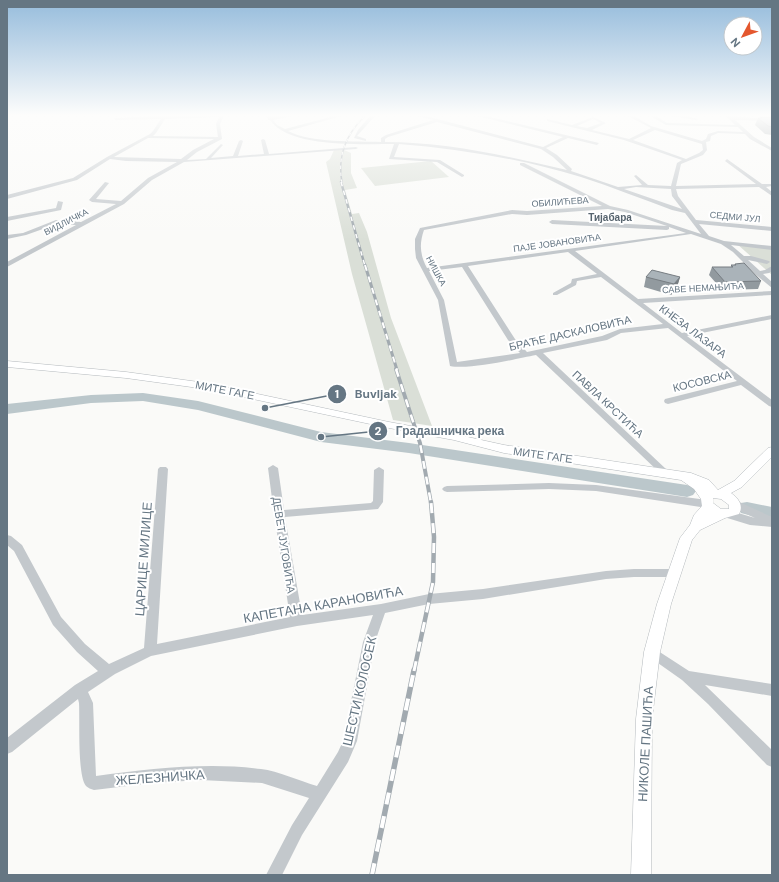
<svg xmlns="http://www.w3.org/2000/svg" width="779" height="882" font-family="'DM Sans',sans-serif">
	<rect width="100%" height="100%" fill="#fafaf8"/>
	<path fill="#dadfd7" d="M334,150H344L351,153V173L357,188L345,190L352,214L359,213L367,232L391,318L432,426L393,420L352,274L326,162L330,159Z
		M431,161L449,177L375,186L361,168Z
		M737,244L772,249V275Z"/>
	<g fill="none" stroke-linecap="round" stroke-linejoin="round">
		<path fill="#bbc7cb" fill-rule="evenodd" d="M143,393L198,401L321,432L409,443L687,485L693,487L696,491L693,495L687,497L409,453L321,442L198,410L143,401L91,403L7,414V404L91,395Z
			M747,502L772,507V521L741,513L738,508L741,503Z"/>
		<defs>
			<path id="major" d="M7,361L126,372L206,383L389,422L454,434L504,445L691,473L709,480L718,490L734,481L768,448L772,447V457L742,487L731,493C738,498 744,505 739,514L725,518L700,530L692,540L671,604L660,652L652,719L651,875H631L636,719L644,652L657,604L680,538L690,525L694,515L702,506L701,499L694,489L681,480L504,453L454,440L389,428L206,389L126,378L7,367ZM713,498L721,499L729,505V509H721L713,503Z"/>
		</defs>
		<use href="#major" stroke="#b5babe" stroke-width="1"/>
		<path fill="#c3c8cc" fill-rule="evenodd" d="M162,116H224L220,124L222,139L197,152L187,160L206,159L221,144L223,145L211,158L233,156L239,141L241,140L243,141L238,156L264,154L261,140L263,139L265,140L269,154L356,147L358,148L356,149L184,162L152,180L124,204L7,267V262L76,225L57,224L26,235L7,239V235L23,233L56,220L81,222L116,204L92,202L89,200L105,182L109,183L96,199L121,201L148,178L177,162L126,161L110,159L77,180L7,199V195L73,178L107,157L150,134L153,131L161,119L115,120L114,118ZM219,117L216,124L218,137L153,136L156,133L165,119ZM148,138L214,139L193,150L181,159L114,157Z
			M267,116H293L273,120L277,125L285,129L334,116H342L288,131C311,143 355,141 381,142V138L386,135L433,120L418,116H426L543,147L563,137L477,116H486L599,143L597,145L568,138L546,148L557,155L572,169L571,171L618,187L642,185L634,176L636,175L648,185L671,186L677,163L682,160L624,140L547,121V119L572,125L593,117L606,123L592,130L629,139L651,128L628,116H634L651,126L702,141L706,139L708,134L718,131L743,132L738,127L666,125L650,116H656L667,123L735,125L726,116L772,119V121L735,120L754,137L772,148V151L750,139L745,134L718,133L711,136L710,141L706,142L707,150L703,155L681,164L676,186L756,184L725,161L727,159L762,184H772V186L766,187L772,192V196L759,187L676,189L678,196L696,220L772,227V231L699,224L709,236L724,241L772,246V250L731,245L744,256H751L769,261L770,262L767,264L748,260L760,271L765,270L772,266V271L769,273L763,274L772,282V288L755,274L733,252L721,244L691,234L575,251L638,299L772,291V295L643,303L682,333L772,315V319L687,336L772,400V407L769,406L741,385L668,404L665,403L664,401L665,399L737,381L668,328L621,333L607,340L543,353L667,470L669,472L664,475L661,474L536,355C515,359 470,370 450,366L438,300L416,258L415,249V239L420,228L512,210L527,211L602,206L520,165V163H524L610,206L628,210L701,234L685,213L672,210C642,199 612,187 581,177C522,159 460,149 399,144L394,157L440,160L464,175V176L462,177L437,162L389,159L394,144C362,144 289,148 270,120H268ZM593,119L601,123L587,128L577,126ZM437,122L541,149L553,157L567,170C507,156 447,142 385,142V139L388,137ZM655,130L702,144L703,150L699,153L686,159L633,140ZM636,187L671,189L672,196L682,209L624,189ZM608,209L625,212L667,226L552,220L549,222L552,224L667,230L669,229V227L686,233L427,268C420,255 419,244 424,230L512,214L527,215ZM568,252L597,274L572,279L571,283L553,293V295H557L576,285L577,281L601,277L663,324L620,329L602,336L527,352L515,339L468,266ZM462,267L508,340L520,353L457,362L444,300L429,271Z
			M370,116H375L357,136L366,139V141L354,138L358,130Z
			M672,116H686L698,119L696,120Z
			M58,201L63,202L61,210L7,221V217L56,208Z
			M273,465L278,468L284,510L371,503L373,501L374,470L379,467L384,470L383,502L378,509L285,517L302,615L381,604L429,594L483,589L606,571L634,569H673L677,570L679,573L677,576L673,577H634L606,579L483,599L429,604L385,613L375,642L357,741L348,762L302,835L282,875H266L292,825L309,798L262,783L201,780L152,783L94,790C91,789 88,788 86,786C77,775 80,720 79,703L78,699L12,752L7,754V738L75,685L98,671L77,652L53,625L14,551L7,545V535L11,536L22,545L61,617L85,644L109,664L144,648L158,469L160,467H166L168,469L157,644L290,617L274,514L268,468ZM373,615L363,642L343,741L338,752L317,786C300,781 278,771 261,769C206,762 150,769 96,776L93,703L88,692L115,674L151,656L297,626Z
			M549,483L596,485L707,500L711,501L712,504L711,507L707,508L596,491L549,489L447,492L444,491L442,489L444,487L447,486Z
			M735,500L772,517V527L750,525L724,517L723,514L724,511L728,510L755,518L731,507L730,504L731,501Z
			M652,647L689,671L772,684V696L705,685L772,750V767L767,765L708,704L682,680L648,656L646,652L648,648Z"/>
		<use href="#major" fill="#fff" fill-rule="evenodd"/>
		<defs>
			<path id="rail-far5" d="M342,183C337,156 346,134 365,116"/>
			<path id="rail-far4" d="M341,182L365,266"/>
			<path id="rail-far3" d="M365,265L397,370"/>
			<path id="rail-far2" d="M396,369L420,443L431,503"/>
			<path id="rail-far1" d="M414,671L433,582L434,537L431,502"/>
			<path id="rail" d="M372,875L414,670"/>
		</defs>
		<use href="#rail-far5" stroke="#a2aab0" stroke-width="1.5"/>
		<use href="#rail-far4" stroke="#a2aab0" stroke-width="2.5"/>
		<use href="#rail-far3" stroke="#a2aab0" stroke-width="3"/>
		<use href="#rail-far2" stroke="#a2aab0" stroke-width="4"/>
		<use href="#rail-far1" stroke="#a2aab0" stroke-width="4.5"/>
		<use href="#rail" stroke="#a2aab0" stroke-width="5.5"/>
		<use href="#rail-far5" stroke="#fff" stroke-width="1" stroke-dasharray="3.5" stroke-linecap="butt"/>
		<use href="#rail-far4" stroke="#fff" stroke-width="1.5" stroke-dasharray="4.5" stroke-linecap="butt"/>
		<use href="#rail-far3" stroke="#fff" stroke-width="2" stroke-dasharray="6" stroke-linecap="butt"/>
		<use href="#rail-far2" stroke="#fff" stroke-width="2.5" stroke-dasharray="8" stroke-linecap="butt"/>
		<use href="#rail-far1" stroke="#fff" stroke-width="3" stroke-dasharray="10" stroke-linecap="butt"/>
		<use href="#rail" stroke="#fff" stroke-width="4" stroke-dasharray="12" stroke-linecap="butt"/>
	</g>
	<path fill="#929a9f" d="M760,117H772V135L765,134L755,125L758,118H760Z
		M735,264L761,281L758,289L722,290L709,275L712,267H731V265H734Z
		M646,277H680L677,287L671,295L644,287Z"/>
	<path fill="#777d82" d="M680,277L677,287L671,295L674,284Z"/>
	<path fill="#aab3b9" stroke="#777d82" d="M760,117H772V127L768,126L758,118H762Z
		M744,263L761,281L725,282L712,267H733L731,265H736L735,264Z
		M652,270L680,277L674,284L646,277Z"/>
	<linearGradient id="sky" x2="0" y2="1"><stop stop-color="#96bcdc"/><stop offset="0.48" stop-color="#fdfdfc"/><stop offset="1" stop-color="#fdfdfc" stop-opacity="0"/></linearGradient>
	<rect width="779" height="240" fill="url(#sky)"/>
	<g text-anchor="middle" stroke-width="4" stroke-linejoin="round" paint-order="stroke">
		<g font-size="9" fill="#657683" stroke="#fff">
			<text transform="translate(560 202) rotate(-4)" y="3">ОБИЛИЋЕВА</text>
			<text transform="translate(735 217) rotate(5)" y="3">СЕДМИ ЈУЛ</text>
			<text transform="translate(66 222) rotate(-27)" y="3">ВИДЛИЧКА</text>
			<text transform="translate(557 243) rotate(-8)" y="3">ПАЈЕ ЈОВАНОВИЋА</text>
			<text transform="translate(436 271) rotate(62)" y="3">НИШКА</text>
			<text transform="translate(703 288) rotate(-3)" y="3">САВЕ НЕМАЊИЋА</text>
		</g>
		<g font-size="10" font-weight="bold" fill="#57646e" stroke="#fff">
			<text x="610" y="221">Тијабара</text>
		</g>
		<g font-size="11" fill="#657683" stroke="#fff">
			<text transform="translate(693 331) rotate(37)" y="4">КНЕЗА ЛАЗАРА</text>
			<text transform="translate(570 333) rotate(-13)" y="4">БРАЋЕ ДАСКАЛОВИЋА</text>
			<text transform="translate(702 381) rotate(-14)" y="4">КОСОВСКА</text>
			<text transform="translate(225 390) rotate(11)" y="4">МИТЕ ГАГЕ</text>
			<text transform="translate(608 404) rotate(43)" y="4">ПАВЛА КРСТИЋА</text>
			<text transform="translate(543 455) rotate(8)" y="4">МИТЕ ГАГЕ</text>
			<text transform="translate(284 545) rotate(81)" y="4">ДЕВЕТ ЈУГОВИЋА</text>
		</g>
		<g font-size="13" fill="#657683" stroke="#fff">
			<text transform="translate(143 559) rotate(-86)" y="5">ЦАРИЦЕ МИЛИЦЕ</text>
			<text transform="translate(323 604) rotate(-10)" y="5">КАПЕТАНА КАРАНОВИЋА</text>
			<text transform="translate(359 691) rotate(-77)" y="5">ШЕСТИ КОЛОСЕК</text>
			<text transform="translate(645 744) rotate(-87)" y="5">НИКОЛЕ ПАШИЋА</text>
			<text transform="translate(160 777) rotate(-4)" y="5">ЖЕЛЕЗНИЧКА</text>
		</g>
	</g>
	<path fill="none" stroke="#657683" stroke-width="1.5" d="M265 408L337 394M321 437L378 431"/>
	<g fill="#657683" stroke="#fff" stroke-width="1.5">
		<circle cx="265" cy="408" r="4"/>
		<circle cx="321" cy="437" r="4"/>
		<circle cx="337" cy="394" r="10"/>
		<circle cx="378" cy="431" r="10"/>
	</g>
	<g font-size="12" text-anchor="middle" font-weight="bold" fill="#fff">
		<text x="337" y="398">1</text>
		<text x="378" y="435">2</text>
	</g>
	<g font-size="12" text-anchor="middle" font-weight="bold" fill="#657683" stroke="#fff" stroke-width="4" stroke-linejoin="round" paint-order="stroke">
		<text x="376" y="398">Buvljak</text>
		<text x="450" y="435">Градашничка река</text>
	</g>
	<rect width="779" height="882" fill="none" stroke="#657683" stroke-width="16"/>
	<g transform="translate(743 36) rotate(229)"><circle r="19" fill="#ffffff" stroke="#c1c8cd"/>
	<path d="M0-3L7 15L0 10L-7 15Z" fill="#e4572e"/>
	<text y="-6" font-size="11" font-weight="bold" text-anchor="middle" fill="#657683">N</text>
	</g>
</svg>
